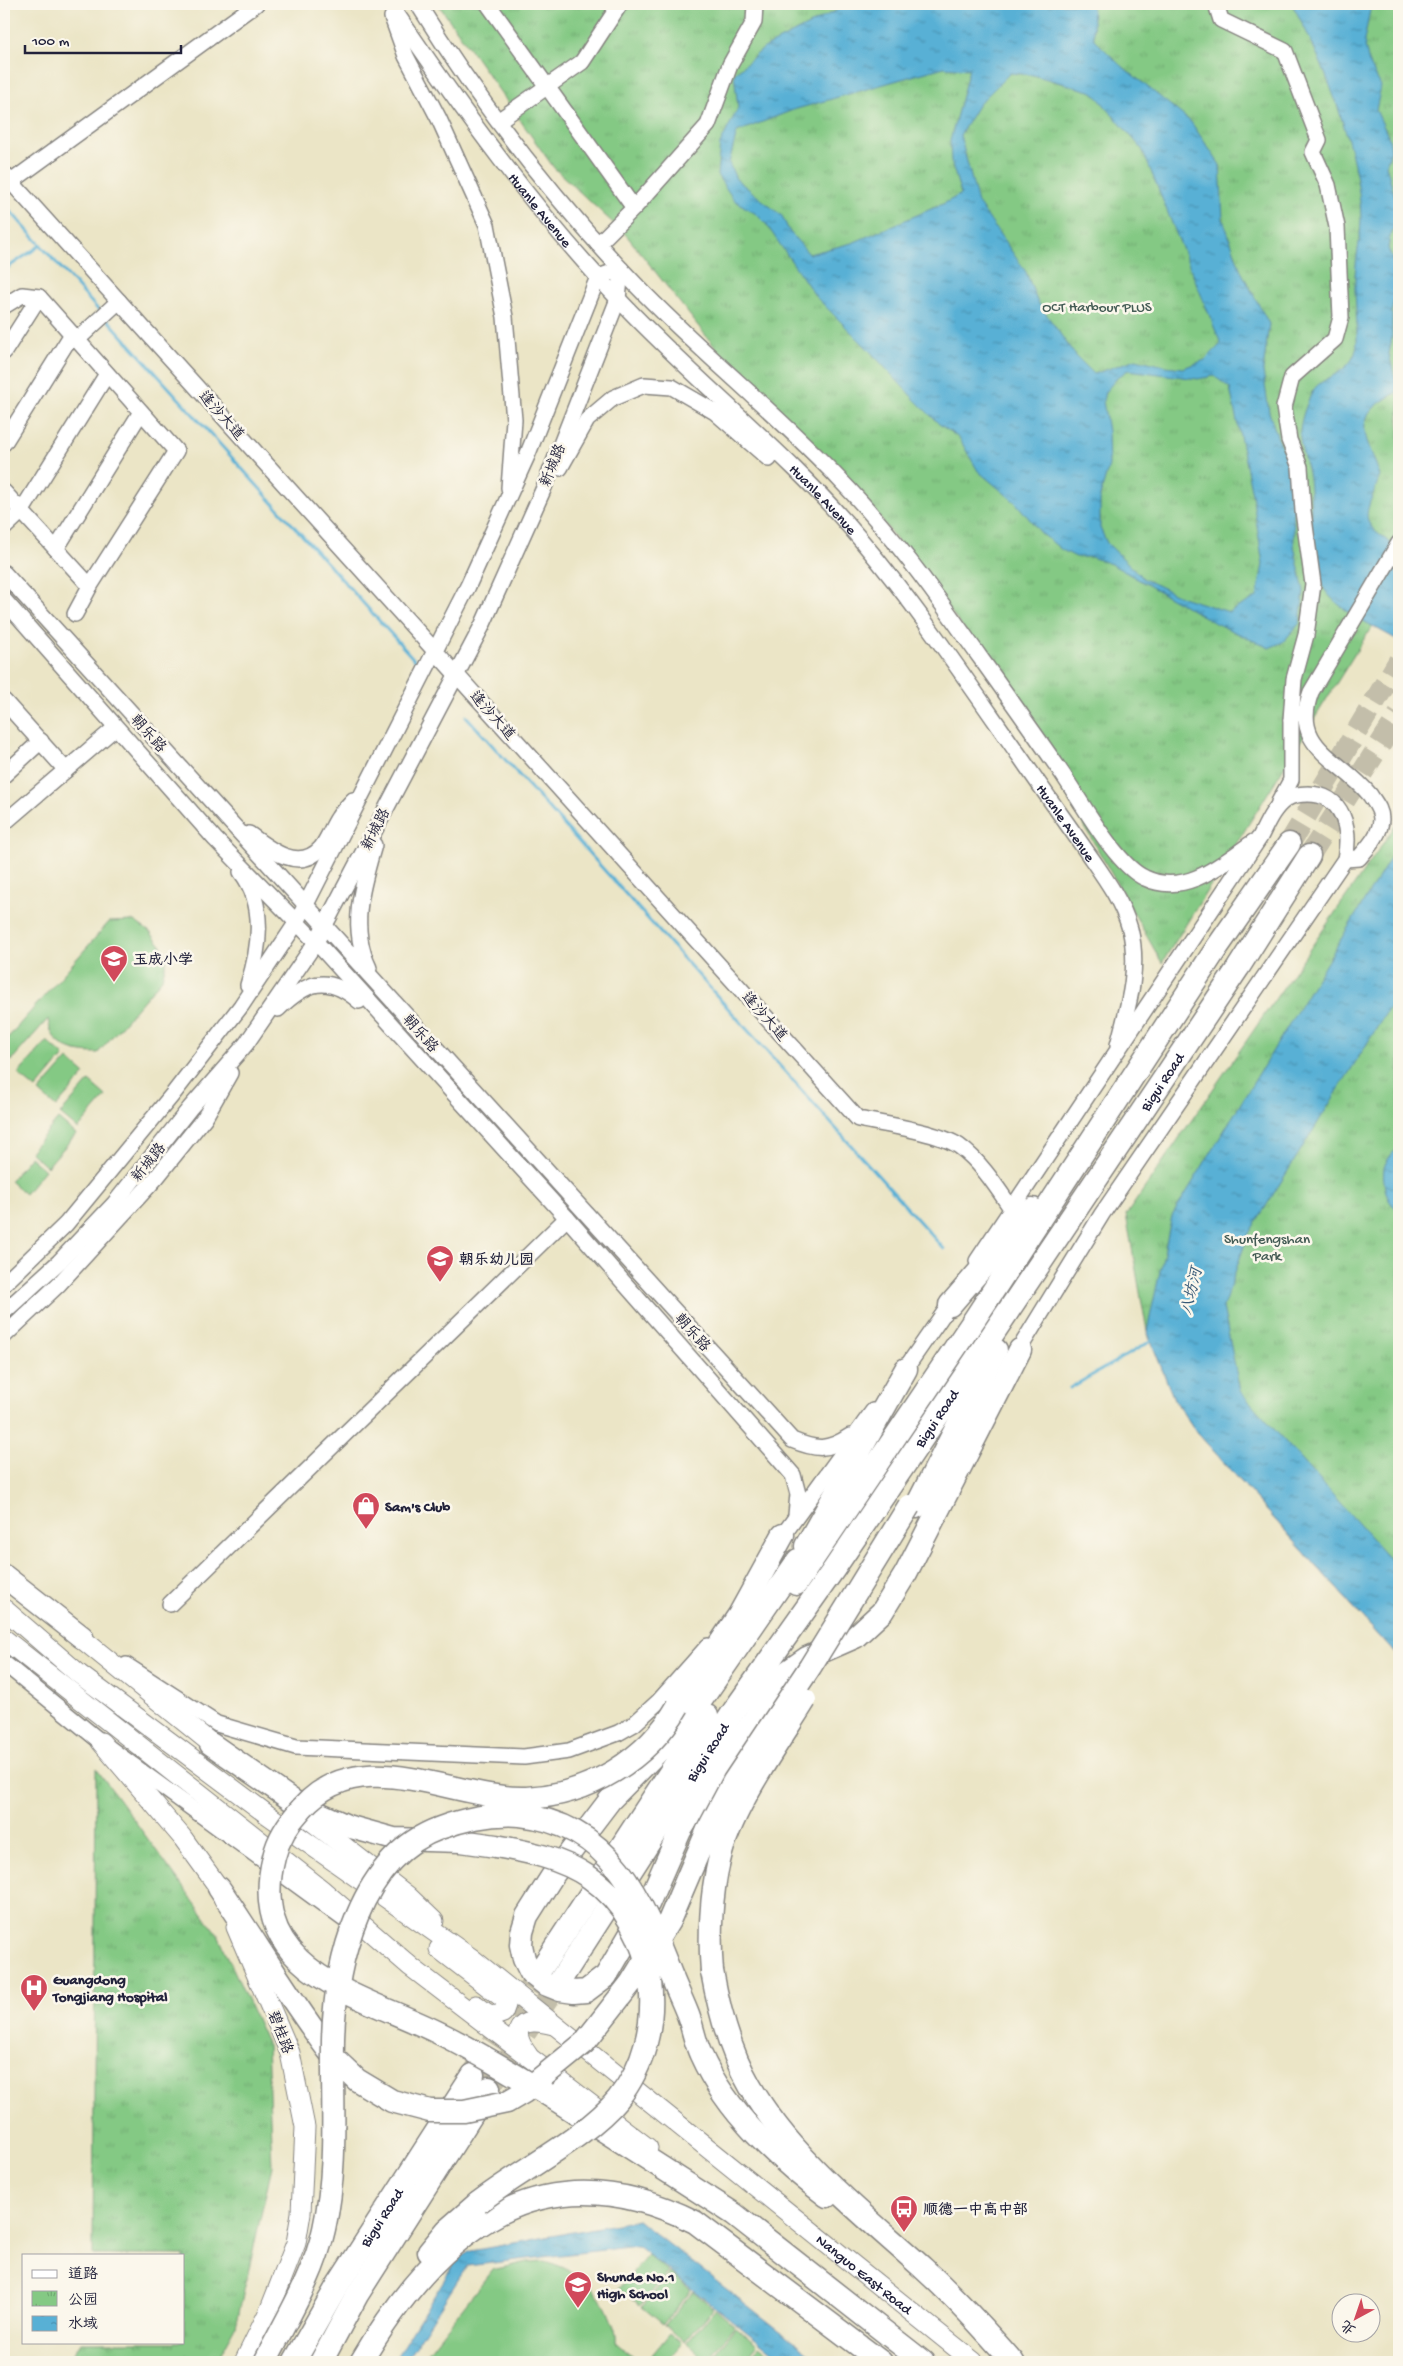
<svg xmlns="http://www.w3.org/2000/svg" width="1403" height="2366" font-family="'Gochi Hand','LXGW WenKai TC',sans-serif">
	<defs>
		<pattern id="park-tufts" width="24" height="20" patternUnits="userSpaceOnUse" patternTransform="scale(1.25)"><rect width="24" height="20" fill="#84c984"/><path d="M3 7l-1-3M5 7V3M7 7l1-3M15 17l-1-3M17 17v-4M19 17l1-3" fill="none" stroke="#72ac73"/></pattern>
		<pattern id="water-ripples" width="26" height="14" patternUnits="userSpaceOnUse" patternTransform="scale(1.25)"><rect width="26" height="14" fill="#58b0d5"/><path d="M2 4q2-2 4 0t4 0M15 11q2-2 4 0t4 0" fill="none" stroke="#488fae"/></pattern>
	</defs>
	<rect width="100%" height="100%" fill="#fbf7ec"/>
	<filter id="ink" filterUnits="userSpaceOnUse"><feTurbulence type="fractalNoise" baseFrequency=".02" numOctaves="2"/><feDisplacementMap in="SourceGraphic" scale="10" xChannelSelector="R" yChannelSelector="G"/><feConvolveMatrix kernelMatrix="1 2 1 2 8 2 1 2 1" color-interpolation-filters="sRGB"/></filter>
	<filter id="wash" filterUnits="userSpaceOnUse"><feTurbulence type="fractalNoise" baseFrequency=".0096" numOctaves="4" result="noise"/><feDisplacementMap in="SourceGraphic" scale="20" xChannelSelector="R" yChannelSelector="G"/><feGaussianBlur stdDeviation="1.12" result="paint"/><feColorMatrix in="noise" values="0 0 0 0 0 0 0 0 0 0 0 0 0 0 0 0 0 1.4 0 .05"/><feComposite in="paint" operator="in"/></filter>
	<g filter="url(#wash)">
		<rect width="100%" height="100%" fill="#ebe5c6"/>
		<path fill="#84c984" stroke="#537660" d="M134,921L150,932L160,944L167,958L162,979L98,1053C73,1053 52,1048 48,1019L9,1063L4,1059V1042L109,922Z
			M47,1041L64,1056L36,1089L18,1074Z
			M68,1059L85,1074L56,1107L39,1092Z
			M89,1081L106,1096L78,1129L60,1114Z
			M58,1119L76,1134L47,1167L30,1152Z
			M30,1157L45,1170L25,1194L10,1181Z
			M648,2255L668,2272L640,2306L619,2289Z
			M544,2261C575,2269 599,2287 610,2317C614,2326 617,2333 616,2343L634,2357L630,2362H420L492,2270L528,2262Z
			M670,2273L691,2290L663,2324L642,2307Z
			M693,2291L713,2308L685,2342L665,2325Z
			M715,2309L735,2326L707,2360L687,2343Z
			M736,2327L757,2344L742,2362H709Z
			M670,2333L682,2343L666,2362H658L651,2356Z
			M759,2346L779,2362H745Z"/>
		<path fill="url(#park-tufts)" stroke="#537660" d="M438,4H1399V583L1162,963L1000,677L868,502L733,370L627,236L554,168Z
			M1399,820V1658L1193,1428L1174,1399L1147,1331L1126,1215Z
			M96,1768L218,1935L267,2043L272,2166L236,2326L216,2362H68L81,2342H184V2255H93Z"/>
		<path fill="url(#water-ripples)" stroke="#3d6988" fill-rule="evenodd" d="M849,4H1092L1094,39L1118,63L1191,122L1220,165L1223,219L1241,271L1269,324L1263,371L1269,412L1277,436L1293,473L1294,546L1304,591L1300,623L1283,642L1269,648L1215,623L1111,564L1091,557H1076L1062,550L1041,533L1016,503L978,471L959,438L939,424L914,399L867,348L816,297L766,224L756,214L734,200L717,175L720,144L738,108L734,74L764,48ZM944,67L969,69L950,141L951,161L961,194L945,203L852,243L809,254L789,231L782,216L736,179L729,163L737,132L793,110ZM1010,73L1033,75L1093,92L1142,149L1221,344L1205,360L1183,368L1165,366L1136,359L1094,374L1075,355L1037,301L1026,272L978,203L960,135L979,104ZM1128,370L1198,379L1214,376L1230,388L1252,494L1263,564L1257,597L1229,612L1182,597L1144,579L1107,543L1100,528V496L1109,465L1108,431L1103,401L1105,392L1118,377Z
			M1292,4L1371,5L1364,41L1369,63L1381,86L1376,110L1389,138L1391,150L1386,165L1399,211V223L1391,231L1388,248L1399,278L1392,309V337L1389,354L1397,387L1396,393C1347,419 1367,435 1380,476C1364,519 1356,521 1399,548V641C1376,627 1336,610 1323,587C1307,557 1313,511 1309,478C1307,465 1301,451 1300,438C1299,423 1306,404 1313,391C1320,376 1355,375 1357,343C1358,321 1354,298 1355,275C1356,256 1361,237 1361,219C1360,153 1324,61 1292,4Z
			M1399,844V992L1248,1235L1223,1307L1240,1391L1399,1569V1658L1193,1428L1174,1399L1147,1331L1172,1216Z
			M1399,1145V1209C1386,1206 1382,1180 1384,1168C1385,1161 1395,1151 1399,1145Z
			M638,2220L820,2362H785L637,2246L467,2266L405,2362H393L457,2259L471,2251Z"/>
		<g fill="none" stroke-linecap="round" stroke-linejoin="round">
			<path stroke="#58b0d5" stroke-width="3" d="M4,204L101,313
				M4,270L41,245
				M107,319L420,666
				M466,716L944,1249
				M1070,1388L1153,1340"/>
		</g>
	</g>
	<g filter="url(#ink)">
		<g fill="none" stroke-linecap="round" stroke-linejoin="round">
			<path stroke="#c3beaa" stroke-width="22" stroke-dasharray="22 11" stroke-linecap="butt" d="M1289,844L1399,661
				M1309,856L1399,715
				M474,2072L543,1966
				M489,2088L561,1979"/>
			<defs>
				<g id="minor">
					<path id="s1" d="M390,4C461,109 535,212 623,304C700,385 790,455 861,540C919,609 969,684 1021,758C1043,790 1066,822 1089,855C1105,878 1122,901 1130,929C1140,969 1128,1007 1118,1045"/>
					<path d="M418,4C480,104 554,199 635,284C701,353 776,412 841,481C878,519 911,561 942,604C981,659 1021,714 1059,769C1079,797 1115,865 1145,878C1185,897 1222,864 1253,842"/>
					<path d="M488,4L634,208"/>
					<path d="M1216,4L1221,20L1285,51L1319,140L1313,152L1328,185L1337,227L1341,317L1335,339L1292,377L1284,407L1289,440L1300,467L1303,511L1313,584L1306,635L1294,679L1291,720"/>
					<path d="M392,17L406,56L439,119L487,225L505,317L514,420L509,488"/>
					<path d="M498,121L582,62L620,4"/>
					<path d="M4,174L858,1119C883,1124 938,1132 959,1146C981,1162 996,1186 1011,1208"/>
					<path d="M11,182L256,4"/>
					<path d="M598,244L634,208L708,125L730,65L754,22L755,4"/>
					<path d="M4,306L22,295L39,297L176,451L90,586L4,492"/>
					<path d="M77,340L119,301"/>
					<path d="M4,352L39,297"/>
					<path d="M4,443L72,334"/>
					<path d="M560,468L587,420L613,398L644,385L672,387L715,412L769,459"/>
					<path d="M4,528L21,512L107,374"/>
					<path d="M56,549L141,412"/>
					<path d="M4,573L792,1440C816,1450 828,1451 850,1436"/>
					<path d="M4,600L215,839L316,942L567,1218L793,1475L798,1494L796,1515"/>
					<path d="M75,614L90,586"/>
					<path d="M4,701L66,770"/>
					<path d="M4,775L41,741"/>
					<path d="M1279,802L1291,780V720L1295,712"/>
					<path d="M4,823L115,728"/>
					<path d="M249,834C269,849 299,873 321,848C328,839 332,827 338,818C342,811 348,806 353,800"/>
					<path d="M1345,859L1359,858C1368,847 1381,834 1381,819C1381,809 1375,803 1370,795C1340,758 1290,748 1311,692L1399,543"/>
					<path d="M241,872C266,904 260,949 248,985"/>
					<path d="M369,968C349,927 362,886 374,845"/>
					<path d="M278,1009C306,982 327,973 359,1001"/>
					<path d="M977,1261L1260,837C1267,823 1273,808 1286,799C1292,795 1300,794 1308,794C1344,794 1351,830 1345,859L1102,1214L1015,1356"/>
					<path d="M4,1284L66,1224L173,1094L241,1006L297,922L468,586L527,456L598,277L621,269L618,299L543,490L482,626L316,942L246,1044L190,1108L114,1204L59,1262L4,1312"/>
					<path d="M4,1336L59,1284L156,1178L205,1117L230,1073"/>
					<path d="M901,1375L955,1297"/>
					<path d="M778,1542L873,1411"/>
					<path d="M170,1604L567,1218"/>
					<path d="M4,1663L101,1742L356,1928"/>
					<path d="M126,1665L217,1724L296,1747L524,1757L569,1751L618,1733L634,1724L659,1701L708,1646"/>
				</g>
				<g id="major">
					<path id="s2" d="M4,1609L79,1674L268,1815L470,1957L974,2362"/>
					<path d="M71,1630L223,1753"/>
					<path d="M4,1639L321,1889L411,1967L648,2148"/>
					<path d="M101,1742L182,1837L219,1888L224,1900"/>
					<path d="M296,1809L408,1896L434,1921"/>
					<path d="M236,1927L290,2053L305,2127L301,2213L296,2243L270,2309L244,2362"/>
					<path d="M439,1949L504,1999L506,2005L503,2013C491,2019 485,2012 476,2005"/>
					<path d="M528,2055C507,2027 523,2016 553,2025"/>
				</g>
				<g id="highway">
					<path d="M950,1305L1033,1209"/>
					<path d="M916,1507L996,1350"/>
					<path d="M806,1546L906,1369"/>
					<path d="M798,1560L684,1725L610,1800L553,1875L527,1916L522,1932L521,1945L524,1959L531,1973L545,1984L560,1990L574,1992L586,1991L606,1976L648,1904L680,1831L784,1674L807,1658L855,1637L882,1612L906,1573L1020,1350"/>
					<path d="M4,1576L82,1637"/>
					<path d="M796,1584L976,1317L1216,949L1289,844"/>
					<path d="M678,1706L739,1615L783,1535"/>
					<path d="M211,1744L296,1803L347,1826L394,1839L461,1841L496,1846"/>
					<path d="M219,1888C258,1945 293,2005 335,2059"/>
					<path d="M543,1966L707,1716"/>
					<path d="M712,1971C719,2010 730,2052 750,2086C792,2159 862,2213 924,2269C956,2298 985,2330 1013,2362"/>
					<path d="M672,1977C677,1990 683,2002 688,2015C693,2028 695,2043 701,2055C727,2113 778,2159 827,2196"/>
					<path id="s3" d="M561,1979L735,1709L834,1569L966,1374L1238,968L1309,856"/>
					<path d="M547,2094L734,2214L923,2362"/>
					<path d="M429,2252L447,2230L478,2203"/>
					<path id="s4" d="M294,2362L339,2283L473,2075"/>
					<path d="M321,2362L357,2295L489,2088"/>
					<path d="M361,2362C438,2230 541,2145 695,2222L881,2362"/>
				</g>
			</defs>
			<use href="#minor" stroke="#868480" stroke-width="18"/>
			<use href="#major" stroke="#868480" stroke-width="21"/>
			<use href="#highway" stroke="#868480" stroke-width="25"/>
			<use href="#minor" stroke="#fff" stroke-width="15"/>
			<use href="#major" stroke="#fff" stroke-width="19"/>
			<use href="#highway" stroke="#fff" stroke-width="22"/>
			<defs>
				<path id="highway-bridge" d="M712,1971C709,1937 711,1894 719,1861C730,1810 777,1745 805,1700
					M335,2059L357,2080L392,2101L430,2111H464L507,2102L524,2092L584,2043L631,1983L669,1921L707,1832L734,1781L810,1667L909,1506
					M547,2094C511,2073 475,2050 437,2032C360,1994 245,1972 274,1857C278,1839 289,1822 302,1808C362,1740 454,1801 527,1798C589,1795 647,1760 678,1706
					M478,2203C519,2171 586,2138 618,2099C671,2033 660,1926 589,1877C561,1858 529,1852 496,1846
					M265,2362C286,2320 314,2276 324,2229C338,2167 332,2102 333,2039C335,1963 360,1857 440,1828C465,1819 493,1813 520,1815C613,1825 642,1901 672,1977"/>
			</defs>
			<use href="#highway-bridge" stroke="#868480" stroke-width="25" stroke-linecap="butt"/>
			<use href="#highway-bridge" stroke="#fff" stroke-width="22"/>
		</g>
	</g>
	<defs>
		<symbol id="school-pin" viewBox="-11 -11 22 30"><path d="M0 17L-7.5 6A9.5 9.5 0 1 1 7.5 6Z" fill="#d1495b" stroke="#fbf7ec"/><path d="M0-5L7-2L0 1L-7-2ZM-4 1L0 2.5L4 1V4Q0 6-4 4Z" fill="#fff"/></symbol>
		<symbol id="shop-pin" viewBox="-11 -11 22 30"><path d="M0 17L-7.5 6A9.5 9.5 0 1 1 7.5 6Z" fill="#d1495b" stroke="#fbf7ec"/><path d="M-5-2.5h2.3a2.7 3.5 0 0 1 5.4 0H5L5.5 6h-11ZM-1.5-2.5h3a1.5 2.3 0 0 0-3 0Z" fill="#fff"/></symbol>
		<symbol id="hospital-pin" viewBox="-11 -11 22 30"><path d="M0 17L-7.5 6A9.5 9.5 0 1 1 7.5 6Z" fill="#d1495b" stroke="#fbf7ec"/><path d="M-5-5h3v3.5h4V-5h3V5h-3V1.5h-4V5h-3Z" fill="#fff"/></symbol>
		<symbol id="bus-pin" viewBox="-11 -11 22 30"><path d="M0 17L-7.5 6A9.5 9.5 0 1 1 7.5 6Z" fill="#d1495b" stroke="#fbf7ec"/><path d="M-5-6H5V4H4V6H2V4H-2V6H-4V4H-5ZM-3.5-4V0h7V-4ZM-3.5 1.2v1.5H-2V1.2ZM2 1.2v1.5H3.5V1.2Z" fill="#fff"/></symbol>
	</defs>
	<g fill-rule="evenodd">
		<use href="#school-pin" x="98" y="943" width="32" height="43"/>
		<use href="#school-pin" x="424" y="1243" width="32" height="43"/>
		<use href="#shop-pin" x="350" y="1490" width="32" height="43"/>
		<use href="#hospital-pin" x="18" y="1972" width="32" height="43"/>
		<use href="#bus-pin" x="888" y="2193" width="32" height="43"/>
		<use href="#school-pin" x="562" y="2269" width="32" height="43"/>
	</g>
	<g text-anchor="middle" stroke-width="5" stroke-linejoin="round" paint-order="stroke">
		<g font-size="15" fill="#22223b" stroke="#fbf7ec">
			<text dy="5" stroke="none"><textPath href="#s1" startOffset="255">Huanle Avenue</textPath></text>
			<text transform="translate(222 415) rotate(48)" y="5">逢沙大道</text>
			<text transform="translate(552 465) rotate(-68)" y="5">新城路</text>
			<text dy="5" stroke="none"><textPath href="#s1" startOffset="660">Huanle Avenue</textPath></text>
			<text transform="translate(493 715) rotate(48)" y="5">逢沙大道</text>
			<text transform="translate(149 733) rotate(48)" y="5">朝乐路</text>
			<text dy="5" stroke="none"><textPath href="#s1" startOffset="1065">Huanle Avenue</textPath></text>
			<text transform="translate(375 829) rotate(-63)" y="5">新城路</text>
			<text transform="translate(765 1016) rotate(48)" y="5">逢沙大道</text>
			<text transform="translate(421 1033) rotate(48)" y="5">朝乐路</text>
			<text dy="5" stroke="none"><textPath href="#s3" startOffset="1080">Bigui Road</textPath></text>
			<text transform="translate(148 1162) rotate(-51)" y="5">新城路</text>
			<text transform="translate(693 1332) rotate(48)" y="5">朝乐路</text>
			<text dy="5" stroke="none"><textPath href="#s3" startOffset="675">Bigui Road</textPath></text>
			<text dy="5" stroke="none"><textPath href="#s3" startOffset="270">Bigui Road</textPath></text>
			<text transform="translate(281 2032) rotate(69)" y="5">碧桂路</text>
			<text dy="5" stroke="none"><textPath href="#s4" startOffset="169">Bigui Road</textPath></text>
			<text dy="5" stroke="none"><textPath href="#s2" startOffset="1088">Nanguo East Road</textPath></text>
		</g>
		<g font-size="15" fill="#445c55" stroke="#fbf7ec">
			<text x="1097" y="311">OCT Harbour PLUS</text>
			<text x="1267" y="1243">Shunfengshan<tspan x="1267" dy="17">Park</tspan></text>
		</g>
		<g font-size="15" font-weight="bold" fill="#22223b" stroke="#fbf7ec" text-anchor="start">
			<text x="133" y="964">玉成小学</text>
			<text x="459" y="1264">朝乐幼儿园</text>
			<text x="385" y="1511">Sam's Club</text>
			<text x="53" y="1984">Guangdong<tspan x="53" dy="17">Tongjiang Hospital</tspan></text>
			<text x="923" y="2214">顺德一中高中部</text>
			<text x="597" y="2281">Shunde No.1<tspan x="597" dy="17">High School</tspan></text>
		</g>
		<g font-size="16" font-style="italic" fill="#385b79" stroke="#fbf7ec">
			<text transform="translate(1190 1291) rotate(-77)" y="6">八坊河</text>
		</g>
	</g>
	<rect width="1403" height="2366" fill="none" stroke="#fbf7ec" stroke-width="20"/>
	<rect x="22" y="2254" width="162" height="90" fill="#fbf7ec" stroke="#a4a2a5"/>
	<rect x="32" y="2270" width="25" height="8" fill="#ffffff" stroke="#a4a2a5"/>
	<text x="68" y="2278" font-size="15" fill="#22223b">道路</text>
	<rect x="32" y="2291" width="25" height="15" fill="url(#park-tufts)" stroke="#a4a2a5"/>
	<text x="68" y="2304" font-size="15" fill="#22223b">公园</text>
	<rect x="32" y="2316" width="25" height="15" fill="url(#water-ripples)" stroke="#a4a2a5"/>
	<text x="68" y="2328" font-size="15" fill="#22223b">水域</text>
	<g transform="translate(1356 2318) rotate(220)"><circle r="24" fill="#fbf7ec" stroke="#a4a2a5"/>
	<path d="M0-4L9 19L0 12L-9 19Z" fill="#d1495b"/>
	<text y="-8" font-size="14" font-weight="bold" text-anchor="middle" fill="#22223b">北</text>
	</g>
	<path d="M25 45v8h156v-8" fill="none" stroke="#22223b" stroke-width="2.5"/>
	<text x="32" y="45" font-size="15" fill="#22223b" stroke="#fbf7ec" stroke-width="4" paint-order="stroke">100 m</text>
</svg>
